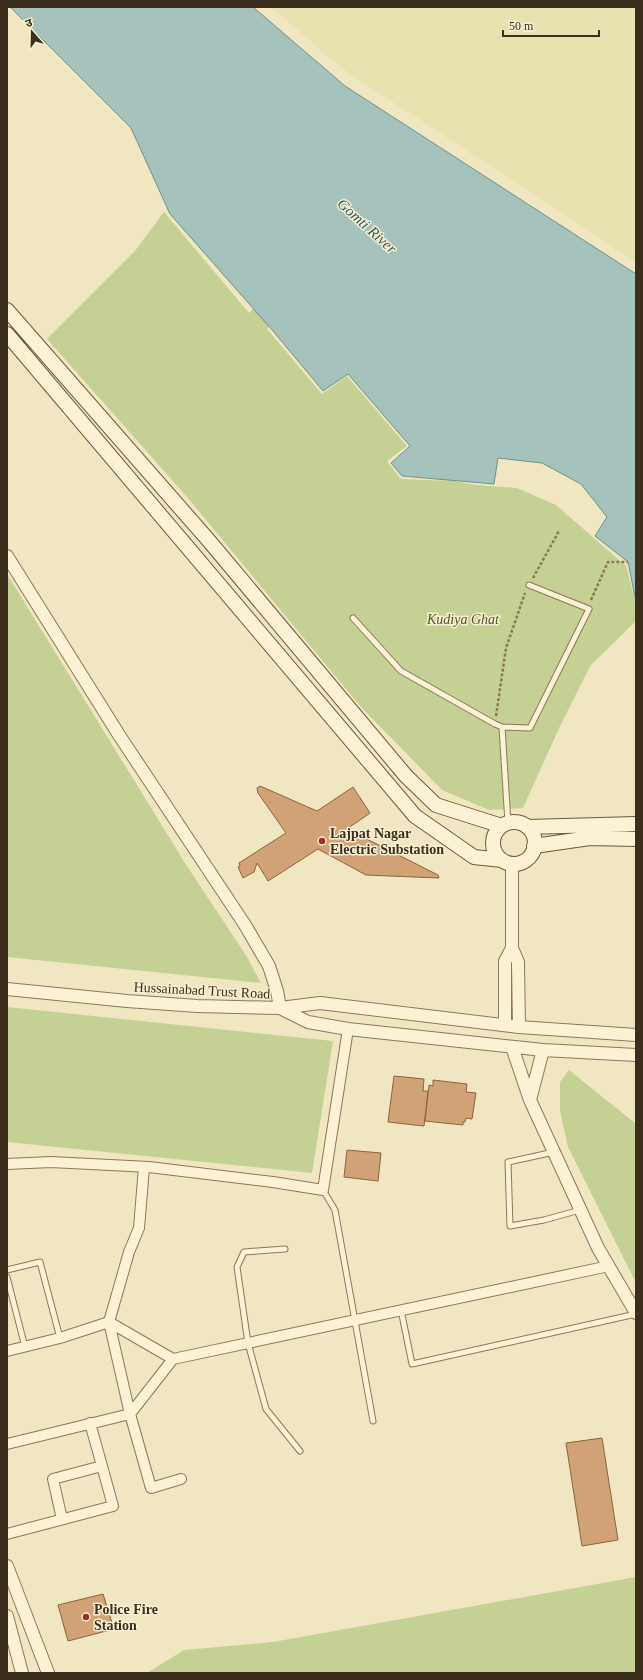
<svg xmlns="http://www.w3.org/2000/svg" width="643" height="1680" font-family="'Times New Roman','Noto Sans Devanagari',serif">
	<rect width="100%" height="100%" fill="#f1e6c2"/>
	<path fill="#e7e2af" d="M271,7H636V263L340,67Z"/>
	<path fill="#c5d095" d="M164,212L249,313L263,298L279,314L267,329L322,394L347,376L407,446L387,461L401,479L454,481L476,485L517,488L556,505L626,566L636,604V621L590,666L560,726L523,808L489,810L442,790L360,706L187,497L47,339L135,251Z
		M7,574L185,863L247,957L261,983L7,957Z
		M7,1007L333,1041L312,1173L7,1142Z
		M569,1070L636,1124V1283L568,1147L560,1111V1082Z
		M636,1577V1673H147L184,1650L273,1642Z"/>
	<path fill="#a5c3bc" stroke="#6b928b" d="M10,7H253L345,86L636,274V602L628,562L595,536L607,517L581,484L542,463L498,458L494,484L402,476L391,463L410,446L348,374L323,391L273,331L170,214L131,128Z"/>
	<path fill="#d1a276" stroke="#8d623c" d="M260,786L317,811L353,787L370,813L347,829L438,875L439,878L366,875L318,849L268,881L257,863L254,872L243,878L238,867L240,866L239,863L286,833L258,793L257,788Z
		M394,1076L424,1079L423,1091H428L424,1126L388,1122Z
		M433,1080L467,1084L466,1092L476,1093L472,1119L466,1118L465,1122H463V1125L425,1121L429,1085L433,1086Z
		M347,1150L381,1153L378,1181L344,1177Z
		M602,1438L618,1540L582,1546L566,1443Z
		M103,1594L114,1629L68,1641L58,1605Z"/>
	<g fill="none" stroke-linecap="round" stroke-linejoin="round">
		<defs>
			<path id="service" d="M353,618L401,671L495,724L502,727L508,823
				M502,727L530,728L589,609L529,585
				M554,1152L508,1162L510,1226L544,1220L580,1210
				M323,1190L335,1210L373,1421
				M285,1249L244,1252L237,1267L248,1343L266,1409L300,1451
				M7,1270L40,1262L60,1338
				M7,1277L25,1347
				M401,1310L412,1364L636,1314"/>
			<path id="minor" d="M7,1164L51,1162L149,1167L273,1182L323,1190L348,1029
				M144,1167L139,1228L129,1252L109,1322L130,1414L151,1488L181,1479
				M7,1351L60,1338L109,1322L173,1359
				M90,1423L102,1466
				M7,1444L130,1414L173,1359L609,1266
				M7,1534L113,1506L102,1466L53,1479L62,1519"/>
			<path id="tertiary" d="M7,556L119,735L245,925L269,966L277,991L280,1008
				M512,863V948L518,962L519,1027
				M7,989L127,1001L197,1006L280,1008L308,1022L348,1029L543,1050L636,1055
				M280,1008L320,1003L519,1027L636,1035
				M505,1025V961L512,948
				M512,1047L530,1100L598,1248L636,1313
				M530,1100L543,1050
				M7,1566L48,1673
				M7,1616L22,1673"/>
			<path id="secondary" d="M7,310L210,542L406,776L436,805L502,826
				M7,334L415,816L474,857L502,860
				M493 843a21 21 0 1 1 42 0a21 21 0 1 1-42 0Z
				M527,827L636,824
				M534,846L590,838L636,839"/>
		</defs>
		<use href="#service" stroke="#8c7758" stroke-width="7"/>
		<use href="#minor" stroke="#8c7758" stroke-width="12"/>
		<use href="#tertiary" stroke="#8c7758" stroke-width="14"/>
		<use href="#secondary" stroke="#6e583b" stroke-width="16"/>
		<path stroke="#8c7758" stroke-width="2.5" stroke-dasharray="3 2" stroke-linecap="butt" d="M533,578L559,531
			M591,600L608,562H628
			M496,716L506,648L525,593"/>
		<use href="#service" stroke="#fbf2d6" stroke-width="5"/>
		<use href="#minor" stroke="#fbf2d6" stroke-width="10"/>
		<use href="#tertiary" stroke="#fbf2d6" stroke-width="12"/>
		<use href="#secondary" stroke="#fbf2d6" stroke-width="14"/>
	</g>
	<g fill="#9f2c24" stroke="#f8efd2" stroke-width="1.5">
		<circle cx="322" cy="841" r="4"/>
		<circle cx="86" cy="1617" r="4"/>
	</g>
	<g text-anchor="middle" stroke-width="3" stroke-linejoin="round" paint-order="stroke">
		<g font-size="14" font-style="italic" fill="#475922" stroke="#f8efd2">
			<text x="463" y="624">Kudiya Ghat</text>
		</g>
		<g font-size="14" font-weight="bold" fill="#3b2e1d" stroke="#f8efd2" text-anchor="start">
			<text x="330" y="838">Lajpat Nagar<tspan x="330" dy="16">Electric Substation</tspan></text>
			<text x="94" y="1614">Police Fire<tspan x="94" dy="16">Station</tspan></text>
		</g>
		<g font-size="14" fill="#3b2e1d" stroke="#f8efd2">
			<text transform="translate(202 990) rotate(3)" y="5">Hussainabad Trust Road</text>
		</g>
		<g font-size="15" font-style="italic" fill="#2c5b5b" stroke="#f8efd2">
			<text transform="translate(367 226) rotate(42)" y="5">Gomti River</text>
		</g>
	</g>
	<rect width="643" height="1680" fill="none" stroke="#3b2e1d" stroke-width="16"/>
	<g transform="translate(32 32) rotate(340)" stroke="#f8efd2" stroke-width="3" paint-order="stroke">
	<path d="M0-3L7 15L0 10L-7 15Z" fill="#3b2e1d"/>
	<text y="-6" font-size="11" font-weight="bold" text-anchor="middle" fill="#3b2e1d">उ</text>
	</g>
	<path d="M503 30v6h96v-6" fill="none" stroke="#3b2e1d" stroke-width="2"/>
	<text x="509" y="30" font-size="12" fill="#3b2e1d" stroke="#f8efd2" stroke-width="3" paint-order="stroke">50 m</text>
</svg>
